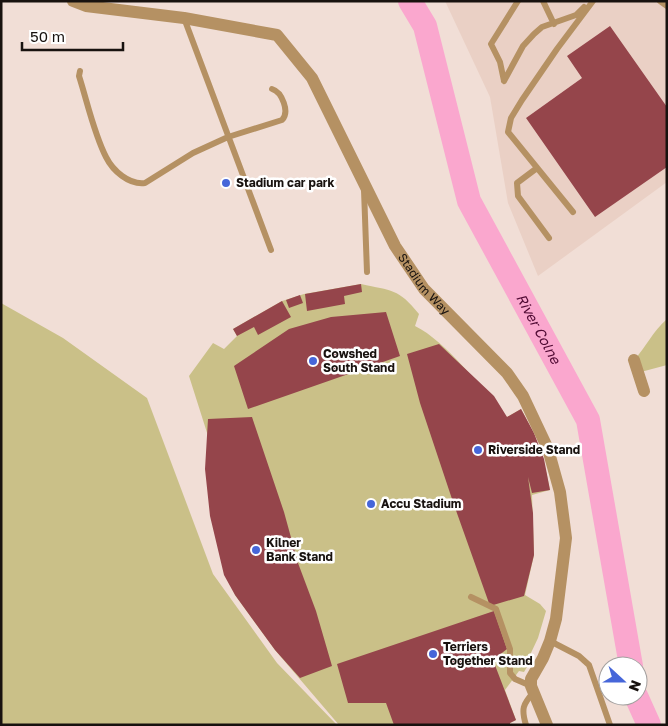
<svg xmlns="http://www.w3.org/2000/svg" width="668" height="726" font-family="'Golos Text',sans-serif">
	<rect width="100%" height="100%" fill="#f1ded6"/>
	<path fill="#ead0c5" d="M445,1H667V182L538,276L508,203L490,97Z"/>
	<path fill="#cac088" d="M361,284C392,291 398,288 419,314L415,326C446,341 483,390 507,417L521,409C537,438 544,457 550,490L532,495L534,555L525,595L540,604L546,611L538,638L530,655L533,657L524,672L519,671L505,690L516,720L510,723V725H339L275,650L235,595L209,439L189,376L213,343L224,349L237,336L233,329L282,301L304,294Z
		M1,303L63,338L147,398L213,574L277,663L337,725H1Z
		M667,319V365L637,373L634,360C647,346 652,332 667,319Z"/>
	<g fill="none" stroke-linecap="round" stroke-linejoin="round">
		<g stroke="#faa7ce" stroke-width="24">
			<path id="s1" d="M410,1L425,26L469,201L588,420L631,666"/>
			<path d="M636,696L649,725"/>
		</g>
	</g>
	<path fill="#95454b" d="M610,26L667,107V167L595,217L526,118L582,78L567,56Z
		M361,284L362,292L344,296L345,304L307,311L305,294Z
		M300,295L303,303L289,308L286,300Z
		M282,301L291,317L258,335L254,327L237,336L233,329Z
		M386,312L400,356L248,409L234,366L289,329L331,317Z
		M439,344L494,396L507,417L521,409L534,433L544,459L550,490L532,493L528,477L533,513L534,555L524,596L490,606L453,502L420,403L407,354Z
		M252,417L284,512L298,563L316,611L332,666L300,678L275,650L235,595L224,575L210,516L205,469L208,419Z
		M494,611L507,649L493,660L516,720L510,723V725H394L386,703H348L337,664Z"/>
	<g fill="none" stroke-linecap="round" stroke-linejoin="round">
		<path stroke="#b59163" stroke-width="6" d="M543,1L554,24
			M660,1L667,6
			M184,18L271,250
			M80,71L79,76C87,101 94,134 106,157C113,171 129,185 145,183L193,153L228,137L282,120C290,112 282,92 272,89
			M504,81L523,46L534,34L542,27L576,15L584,7
			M504,81L500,62L491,44L518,1
			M537,168L517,183L518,196L549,238
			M364,190L367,272
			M573,212L508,132L511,118L522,100L557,49L593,1
			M471,597L496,609L510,649V673L515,679L531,686
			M550,641L579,656L589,665L610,725
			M526,725C521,709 523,704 533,693"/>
		<g stroke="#b59163" stroke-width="12">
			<path id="s2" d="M73,1L86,6L184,18L277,35L312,78L395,246L424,289L507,373L523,396L548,449L560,492L566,538L556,619L550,641L543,658L531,679V686L547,725"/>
			<path d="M634,360L644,391"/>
		</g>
	</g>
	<g fill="#4666d9" stroke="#fff" stroke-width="2">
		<circle cx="226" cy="183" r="5"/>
		<circle cx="313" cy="361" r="5"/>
		<circle cx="478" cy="450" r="5"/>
		<circle cx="371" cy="504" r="5"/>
		<circle cx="256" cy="550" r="5"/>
		<circle cx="433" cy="654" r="5"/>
	</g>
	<g text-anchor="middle" stroke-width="5" stroke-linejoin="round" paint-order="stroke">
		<g font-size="12" font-weight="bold" fill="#18120f" stroke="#fff" text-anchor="start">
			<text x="236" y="187">Stadium car park</text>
			<text x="323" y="358">Cowshed<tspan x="323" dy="14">South Stand</tspan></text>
			<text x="488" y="454">Riverside Stand</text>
			<text x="381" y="508">Accu Stadium</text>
			<text x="266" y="547">Kilner<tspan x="266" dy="14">Bank Stand</tspan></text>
			<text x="443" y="651">Terriers<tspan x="443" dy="14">Together Stand</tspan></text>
		</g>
		<g font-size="12" fill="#18120f" stroke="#fff">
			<text dy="4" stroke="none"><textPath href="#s2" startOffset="498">Stadium Way</textPath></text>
		</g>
		<g font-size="14" font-style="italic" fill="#520b35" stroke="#fff">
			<text dy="5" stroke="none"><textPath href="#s1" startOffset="355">River Colne</textPath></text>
		</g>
	</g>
	<rect width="668" height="726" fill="none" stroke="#18120f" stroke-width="5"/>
	<g transform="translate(623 681) rotate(111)"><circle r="24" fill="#ffffff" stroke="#a3a09f"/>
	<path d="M0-4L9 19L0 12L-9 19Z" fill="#4666d9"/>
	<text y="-8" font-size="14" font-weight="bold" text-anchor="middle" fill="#18120f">N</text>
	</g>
	<path d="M22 42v8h101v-8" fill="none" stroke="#18120f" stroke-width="2.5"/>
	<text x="30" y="42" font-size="15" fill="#18120f" stroke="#ffffff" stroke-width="4" paint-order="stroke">50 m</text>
</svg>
